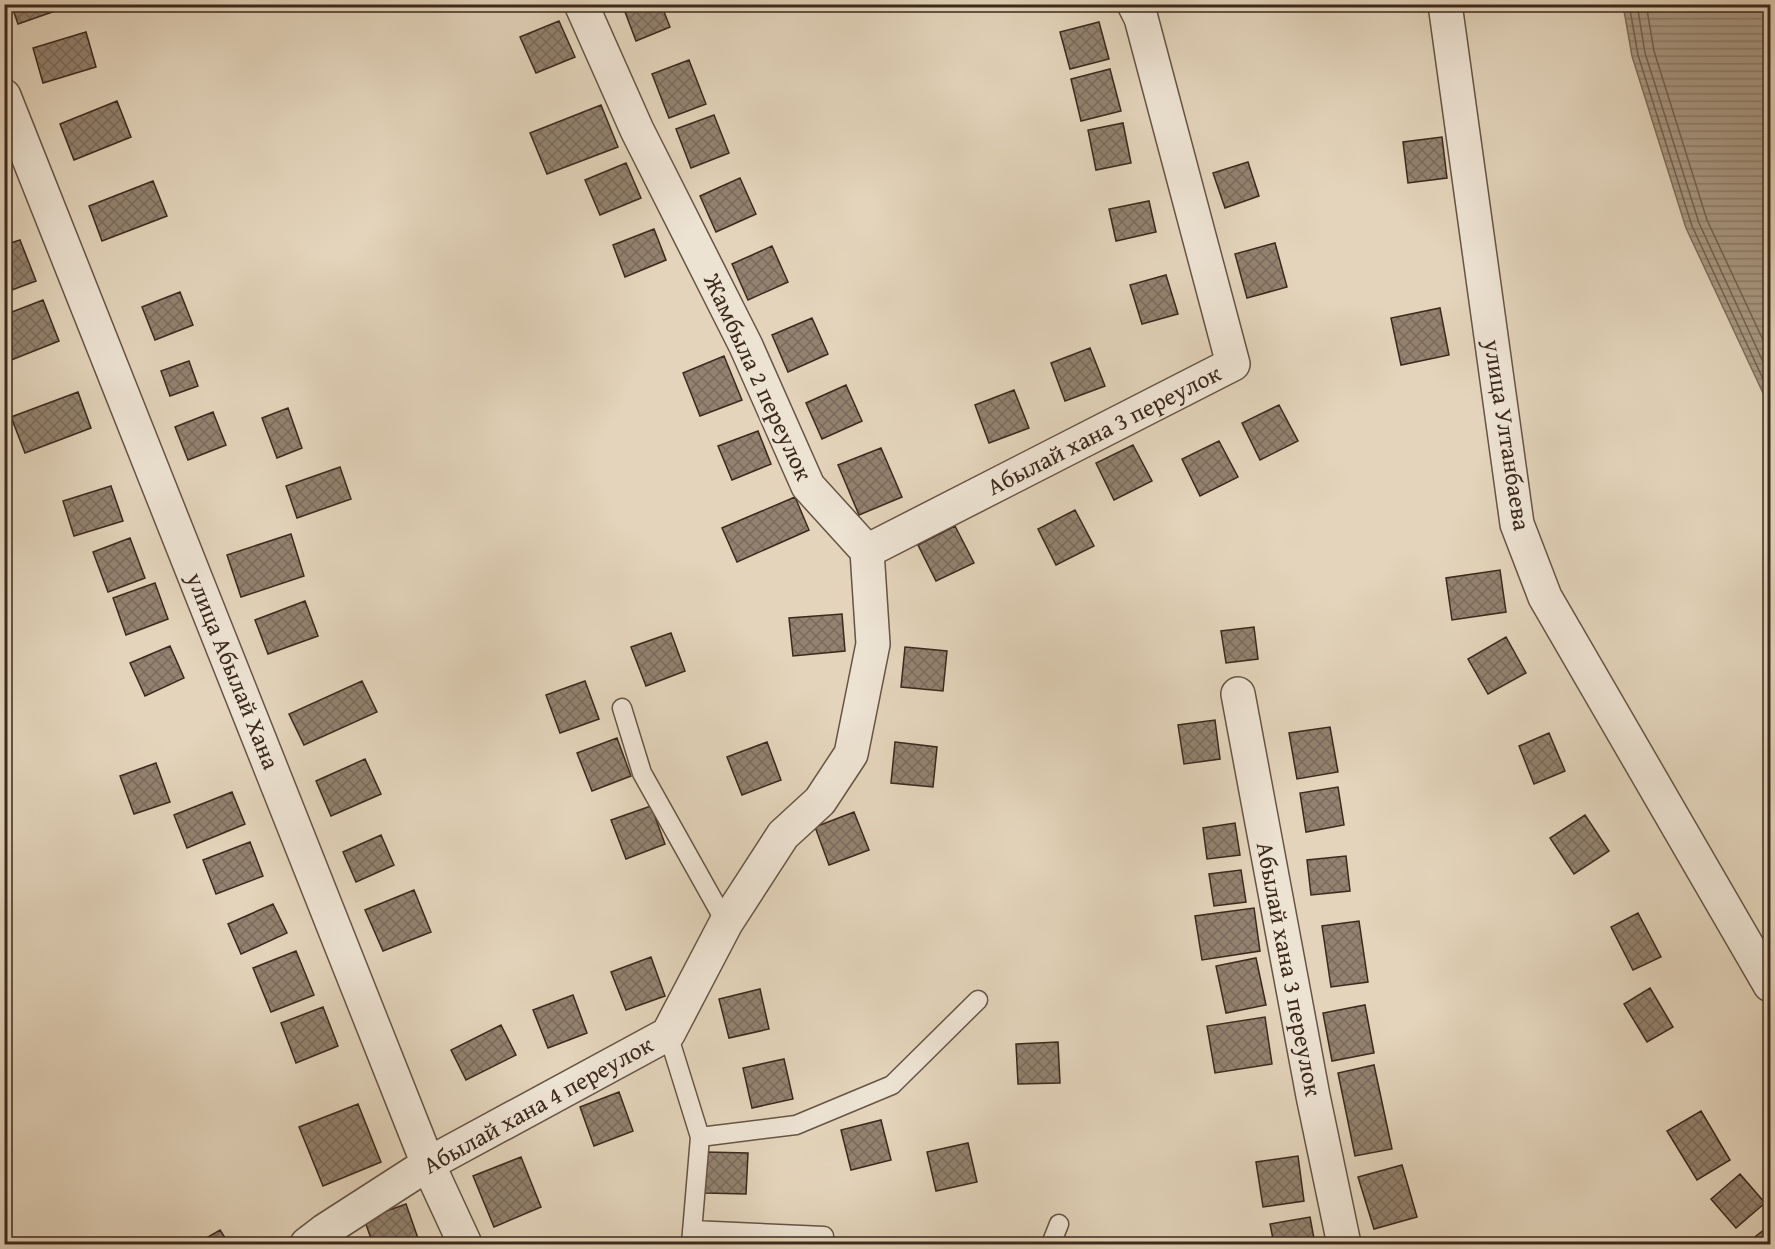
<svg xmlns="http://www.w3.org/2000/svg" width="1775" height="1249" font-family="'Gentium Book Plus',serif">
	<defs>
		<pattern id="water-rules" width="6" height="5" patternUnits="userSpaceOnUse" patternTransform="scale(1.5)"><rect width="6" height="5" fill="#aa9a85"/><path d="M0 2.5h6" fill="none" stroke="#8c7e6c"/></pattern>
		<pattern id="building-cross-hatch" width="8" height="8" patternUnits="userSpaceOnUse" patternTransform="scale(1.5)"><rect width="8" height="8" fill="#93826f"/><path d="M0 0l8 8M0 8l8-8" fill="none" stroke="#796a5b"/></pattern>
	</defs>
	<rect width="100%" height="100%" fill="#e3d4bb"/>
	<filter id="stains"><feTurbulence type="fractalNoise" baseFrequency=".00333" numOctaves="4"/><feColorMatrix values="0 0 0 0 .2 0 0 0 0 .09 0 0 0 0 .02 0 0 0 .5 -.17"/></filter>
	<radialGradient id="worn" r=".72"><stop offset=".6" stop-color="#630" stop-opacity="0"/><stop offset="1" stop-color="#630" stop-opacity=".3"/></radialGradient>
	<path fill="url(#water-rules)" stroke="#7e6d5b" stroke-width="1.5" d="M1623,5H1770V408L1686,228L1632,56Z"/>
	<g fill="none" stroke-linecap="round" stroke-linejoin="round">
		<path stroke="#736251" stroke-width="1.5" d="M1629,4L1638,55L1692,226L1770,394
			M1637,4L1645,53L1699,223L1770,377
			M1646,4L1654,51L1707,220L1770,355"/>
	</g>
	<path fill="url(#building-cross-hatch)" stroke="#3c291d" stroke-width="1.5" d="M11,4H56L58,10L18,24Z
		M622,4H661L670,27L636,41Z
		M559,21L575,57L536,73L520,37Z
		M1099,22L1109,59L1070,69L1060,32Z
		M86,32L96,67L43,83L33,48Z
		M689,60L706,104L669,118L652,74Z
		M1110,69L1121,111L1081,121L1071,79Z
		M117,101L131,137L74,160L60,124Z
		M601,105L618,147L547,174L530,133Z
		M714,115L729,153L691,168L676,129Z
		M1123,123L1131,163L1096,170L1088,130Z
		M1442,137L1447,178L1408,183L1403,142Z
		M1248,162L1259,196L1225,208L1213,173Z
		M626,163L641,198L600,215L585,180Z
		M740,178L756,214L716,232L700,196Z
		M153,181L167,216L102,241L89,206Z
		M1149,201L1156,232L1116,241L1109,209Z
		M654,229L666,260L625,277L613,245Z
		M20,240L36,281L4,293V245Z
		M1275,243L1287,287L1247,298L1235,254Z
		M772,246L788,282L748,300L732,264Z
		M1166,275L1178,314L1142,324L1130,285Z
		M180,292L193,325L155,340L142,307Z
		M43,300L59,341L4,363V315Z
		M1440,308L1449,355L1401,365L1391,318Z
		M812,318L828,354L788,372L772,335Z
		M1090,348L1105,386L1065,401L1051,363Z
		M724,356L742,400L700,416L683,373Z
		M189,361L198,386L170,396L161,371Z
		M846,385L862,421L822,439L806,403Z
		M1014,390L1029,428L989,443L975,405Z
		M78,392L91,428L25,453L11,417Z
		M1279,405L1298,441L1260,460L1242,423Z
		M288,408L302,448L277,458L262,418Z
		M213,412L226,445L188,460L175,427Z
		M758,431L771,464L732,480L718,446Z
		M1219,441L1238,477L1200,496L1182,459Z
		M1133,445L1152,481L1114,500L1096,463Z
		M881,448L902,497L859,515L838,465Z
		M340,467L351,499L297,518L286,486Z
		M111,486L123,521L74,536L63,501Z
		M795,497L809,530L737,562L722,528Z
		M1075,510L1094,546L1056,565L1038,529Z
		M955,526L974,563L936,581L918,545Z
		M291,534L304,576L241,597L227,555Z
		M130,538L145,578L108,592L93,552Z
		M1500,570L1506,612L1452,620L1446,578Z
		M155,583L168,619L126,635L113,598Z
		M305,601L318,636L268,654L255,620Z
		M842,614L845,651L793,656L789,618Z
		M1254,627L1258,659L1226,663L1221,631Z
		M671,633L685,671L646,686L631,647Z
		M1506,637L1526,673L1488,694L1468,659Z
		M170,646L184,678L145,696L130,663Z
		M905,647L947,651L943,691L901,687Z
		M362,681L377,712L304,745L289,714Z
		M585,681L599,719L560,733L546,695Z
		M1215,720L1220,759L1184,764L1178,725Z
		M1330,727L1338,772L1297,779L1289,733Z
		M1549,733L1565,771L1534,784L1519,746Z
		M617,738L631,776L592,791L577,753Z
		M767,742L781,780L742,795L727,757Z
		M895,742L937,747L933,787L891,783Z
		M365,759L381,794L331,816L316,781Z
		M156,763L170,802L134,814L120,776Z
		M1338,787L1344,825L1306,832L1300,793Z
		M232,792L245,824L187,848L174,815Z
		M651,806L665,844L626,859L611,820Z
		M854,812L869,850L829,865L815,827Z
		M1585,815L1609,851L1574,874L1550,838Z
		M1235,823L1240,855L1207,859L1203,828Z
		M381,835L394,865L356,882L343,852Z
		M250,842L263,876L216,894L203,860Z
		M1346,856L1350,891L1311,895L1307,860Z
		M1241,870L1246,902L1214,906L1209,874Z
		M414,890L431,932L383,951L365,910Z
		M273,904L287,933L241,954L228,924Z
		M1254,908L1260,951L1202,960L1195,916Z
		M1638,913L1661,957L1633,970L1611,927Z
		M1359,921L1368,982L1331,987L1322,926Z
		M296,951L314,995L271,1012L253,968Z
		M651,957L665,996L626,1010L611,972Z
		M1256,958L1266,1005L1226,1013L1216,966Z
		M1650,988L1673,1027L1647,1042L1624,1004Z
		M760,989L769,1029L729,1038L719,999Z
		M573,995L587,1033L548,1048L533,1010Z
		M1365,1005L1374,1053L1332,1061L1323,1013Z
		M323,1007L338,1046L296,1063L281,1023Z
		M1265,1017L1272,1064L1215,1073L1207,1026Z
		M501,1025L516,1055L466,1080L451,1050Z
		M1058,1042L1060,1083L1018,1084L1016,1044Z
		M784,1059L793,1099L752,1108L743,1068Z
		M1374,1065L1392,1149L1355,1156L1338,1073Z
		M619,1092L633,1131L594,1146L580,1107Z
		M358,1104L381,1162L323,1186L299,1127Z
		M1701,1111L1730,1160L1697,1180L1667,1131Z
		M881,1120L891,1160L851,1170L841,1130Z
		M968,1143L977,1182L936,1191L927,1152Z
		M706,1152L748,1153L746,1194L705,1193Z
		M1298,1156L1304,1201L1263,1207L1256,1162Z
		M521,1157L541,1207L494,1227L473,1176Z
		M1402,1165L1417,1217L1374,1229L1358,1177Z
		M1740,1174L1765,1203L1736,1228L1711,1199Z
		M406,1204L420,1244H373L364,1219Z
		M1310,1217L1315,1244H1274L1270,1224Z
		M1770,1225V1244H1746Z
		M220,1230L229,1244H196Z"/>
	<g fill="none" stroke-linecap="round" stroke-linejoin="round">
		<defs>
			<path id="service" d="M622,708L642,773L726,923
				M668,1034L700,1137L691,1244
				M700,1137L796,1125L892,1085L978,1000
				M692,1230L824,1236
				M1051,1244L1059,1224"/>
			<path id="minor" d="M1445,4L1517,524L1545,597L1770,985
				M4,96L428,1164L465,1244
				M867,551L1233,364L1141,18L1134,4
				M1238,694L1313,1096L1344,1244
				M307,1244L324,1231L428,1164L668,1034L726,923L783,835L820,801L851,754L873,644L867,551L808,486L746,346L637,130L581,4"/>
		</defs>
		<use href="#service" stroke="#665444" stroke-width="21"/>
		<use href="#minor" stroke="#665444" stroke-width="36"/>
		<use href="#service" stroke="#ede3d3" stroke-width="18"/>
		<use href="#minor" stroke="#ede3d3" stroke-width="33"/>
	</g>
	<g text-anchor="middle" stroke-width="4.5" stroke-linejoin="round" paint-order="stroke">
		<g font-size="24" fill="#3c291d" stroke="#ede3d3">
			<text transform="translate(758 377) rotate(65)" y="8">Жамбыла 2 переулок</text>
			<text transform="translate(1104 430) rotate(-27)" y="8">Абылай хана 3 переулок</text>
			<text transform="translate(1507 435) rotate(81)" y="8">улица Ултанбаева</text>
			<text transform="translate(233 671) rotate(68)" y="8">улица Абылай Хана</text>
			<text transform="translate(1289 969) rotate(79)" y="8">Абылай хана 3 переулок</text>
			<text transform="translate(538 1105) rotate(-29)" y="8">Абылай хана 4 переулок</text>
		</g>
	</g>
	<rect width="1775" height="1249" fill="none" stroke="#e3d4bb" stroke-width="24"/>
	<rect x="6" y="6" width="1763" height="1237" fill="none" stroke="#3c291d" stroke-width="3"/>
	<rect x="12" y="12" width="1751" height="1225" fill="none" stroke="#3c291d" stroke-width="1.5"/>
	<rect width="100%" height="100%" filter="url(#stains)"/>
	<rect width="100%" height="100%" fill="url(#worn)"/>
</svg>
